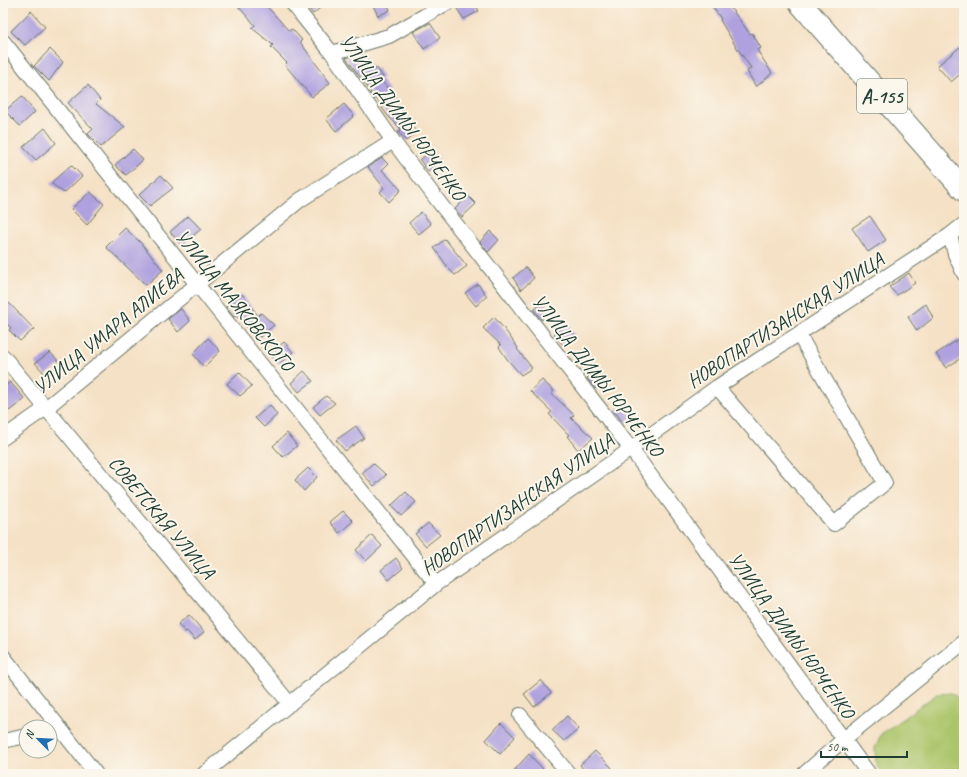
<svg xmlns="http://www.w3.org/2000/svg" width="967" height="777" font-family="Caveat,sans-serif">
	<rect width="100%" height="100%" fill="#fbf7ec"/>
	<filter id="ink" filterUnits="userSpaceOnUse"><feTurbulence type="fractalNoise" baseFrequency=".025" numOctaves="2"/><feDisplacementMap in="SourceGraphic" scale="8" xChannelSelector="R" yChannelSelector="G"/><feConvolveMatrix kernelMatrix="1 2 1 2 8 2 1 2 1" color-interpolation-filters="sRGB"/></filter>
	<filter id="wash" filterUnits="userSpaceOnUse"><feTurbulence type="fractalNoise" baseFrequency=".012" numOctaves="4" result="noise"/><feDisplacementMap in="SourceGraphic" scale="16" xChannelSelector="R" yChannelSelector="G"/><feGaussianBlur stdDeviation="0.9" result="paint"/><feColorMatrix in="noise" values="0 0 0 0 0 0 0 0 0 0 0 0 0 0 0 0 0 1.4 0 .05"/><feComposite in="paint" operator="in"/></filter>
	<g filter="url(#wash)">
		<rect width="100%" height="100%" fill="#f5e1c5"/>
		<path fill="#acc56b" stroke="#668150" d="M951,693L964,702V774H883L876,765L875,748L881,734L937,694Z"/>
		<g id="blocks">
			<path fill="#afa1df" d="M235,3H264L289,31L292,29L302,40L300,42L330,83L312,97L285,65L287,63L271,47L273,45L252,28L255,25Z
				M304,3H326L313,14Z
				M372,3H387L390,10L378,16Z
				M455,3H474L479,11L464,19L455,6Z
				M710,3H727L750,34L752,33L761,48L757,50L772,73L756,87L747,71L751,68L735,45L720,20L721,19Z
				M31,11L45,27L25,45L11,31Z
				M430,23L440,38L424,49L413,32Z
				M960,47L964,52V71L951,82L937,66Z
				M50,49L63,62L49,81L34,66Z
				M362,53L374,70L377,68L383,77L380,79L389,90L387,91L396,103L395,104L406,115L403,117L417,132L406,141L398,132L401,129L387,115L377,100H376L370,93L371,92L346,58Z
				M88,85L100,100L96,104L125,127L101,147L88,134L93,129L68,103Z
				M22,96L35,112L20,126L5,111Z
				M344,104L354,116L336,131L326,119Z
				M45,128L56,143L36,160L23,147Z
				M133,149L143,160L126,175L115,165Z
				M432,150L440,161L428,172L420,160Z
				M382,158L388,164L382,170L401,190L389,202L380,192L384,188L368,167Z
				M71,165L82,176L64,193L51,183Z
				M161,175L173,188L150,206L139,195Z
				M90,192L104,204L87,225L71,209Z
				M468,196L476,204L462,217L455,209Z
				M421,212L431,224L419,234L409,223Z
				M188,216L201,229L182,245L170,232Z
				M870,216L886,240L868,252L852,228Z
				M125,228L141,243L163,270L146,285L106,247Z
				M490,231L499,240L488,252L480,242Z
				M445,239L467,266L455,275L447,267V266L434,248Z
				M526,267L534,278L521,290L513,278Z
				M909,273L915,283L897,295L889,287Z
				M478,284L487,296L476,306L465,293Z
				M242,294L258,316L261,313L274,325L260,337L236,316L234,317L226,307Z
				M544,301L552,309L542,320L534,310Z
				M9,303L34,329L20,341L9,330L11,328L3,320V308Z
				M926,304L933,318L917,331L908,317Z
				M181,309L190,321L178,332L168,319Z
				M494,317L505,330L518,348L517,349L532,368L521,375L507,359L499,347L501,345L483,328Z
				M566,324L575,335L563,345L554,334Z
				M208,338L220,351L204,367L193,354Z
				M959,339L964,347V356L946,368L936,354Z
				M284,342L293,352L279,364L270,354Z
				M50,352L61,364L46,375L35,363Z
				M304,371L313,381L299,392L291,383Z
				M594,371L604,382L595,389L587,378Z
				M239,372L252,386L240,396L227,384Z
				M542,380L554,391L551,393L574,415L571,418L593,438L578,450L567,436L569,435L549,414L552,412L530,391Z
				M10,382L25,399L9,411L3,404V388Z
				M326,396L335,403L320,415L313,407Z
				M270,405L277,415L264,427L255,418Z
				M623,405L633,417L624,424L615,412Z
				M356,426L364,438L345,451L336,440Z
				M287,433L297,446L283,457L273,446Z
				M373,463L386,475L374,486L362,473Z
				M308,468L317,477L304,491L295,480Z
				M406,492L416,502L401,516L391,506Z
				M343,511L353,521L339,533L330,522Z
				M428,523L440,535L426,546L415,534Z
				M372,535L382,546L366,561L356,550Z
				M396,558L403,568L389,580L381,570Z
				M189,615L204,632L195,640L187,631L185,632L178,624Z
				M541,680L551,693L534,707L524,694Z
				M567,716L579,729L564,741L552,730Z
				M501,723L515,737L500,754L486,740Z
				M595,751L612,768L605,774H587L580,765Z
				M529,754L543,769L538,774H511Z"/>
		</g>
	</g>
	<g filter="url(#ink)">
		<use href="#blocks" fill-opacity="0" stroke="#6a7667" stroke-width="1"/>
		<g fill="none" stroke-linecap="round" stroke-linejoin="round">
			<defs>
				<path id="minor" d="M292,3L332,53L393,141L438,201L631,449L869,774
					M3,41L436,584
					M332,53L389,36L447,3
					M964,224L950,235L955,254L964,274
					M3,356L290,704
					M717,387L834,524L885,483L799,335
					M3,438L46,408L300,200L393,141
					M3,656L96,774
					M520,715L569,774
					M3,741L26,736
					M204,774L436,584L631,449L717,387L950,235
					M804,774L844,739L964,642"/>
				<path id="primary" d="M800,3L964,190"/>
			</defs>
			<use href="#minor" stroke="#6a7667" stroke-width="16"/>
			<use href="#primary" stroke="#6a7667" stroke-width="24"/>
			<use href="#minor" stroke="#fff" stroke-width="14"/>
			<use href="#primary" stroke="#fff" stroke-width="22"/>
		</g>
	</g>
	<g text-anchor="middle" stroke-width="4" stroke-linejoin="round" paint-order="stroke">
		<rect fill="#fbf7ec" stroke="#61756b" stroke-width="1" x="857" y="79" width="50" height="34" rx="3"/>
		<g font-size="19" font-weight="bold" fill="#1f3d34">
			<text x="882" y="103">А-155</text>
		</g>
		<g font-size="20" fill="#1f3d34" stroke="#fbf7ec">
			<text transform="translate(403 117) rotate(54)" y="7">УЛИЦА ДИМЫ ЮРЧЕНКО</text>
			<text transform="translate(235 300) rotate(51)" y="7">УЛИЦА МАЯКОВСКОГО</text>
			<text transform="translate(785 320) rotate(-33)" y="7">НОВОПАРТИЗАНСКАЯ УЛИЦА</text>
			<text transform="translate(108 331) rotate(-39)" y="7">УЛИЦА УМАРА АЛИЕВА</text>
			<text transform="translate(598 375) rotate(52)" y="7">УЛИЦА ДИМЫ ЮРЧЕНКО</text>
			<text transform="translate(517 504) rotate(-35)" y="7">НОВОПАРТИЗАНСКАЯ УЛИЦА</text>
			<text transform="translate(162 517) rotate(50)" y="7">СОВЕТСКАЯ УЛИЦА</text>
			<text transform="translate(792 635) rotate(54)" y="7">УЛИЦА ДИМЫ ЮРЧЕНКО</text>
		</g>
	</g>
	<rect width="967" height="777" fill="none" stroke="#fbf7ec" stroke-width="16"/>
	<g transform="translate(38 739) rotate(294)"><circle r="19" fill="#fbf7ec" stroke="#a3ada2"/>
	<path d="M0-3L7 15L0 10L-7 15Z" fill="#1f6fb2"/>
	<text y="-6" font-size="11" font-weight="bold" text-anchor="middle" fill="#1f3d34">N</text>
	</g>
	<path d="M821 751v6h86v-6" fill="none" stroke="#1f3d34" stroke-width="2"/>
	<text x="827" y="751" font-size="12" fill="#1f3d34" stroke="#fbf7ec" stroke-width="3" paint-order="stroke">50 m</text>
</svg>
